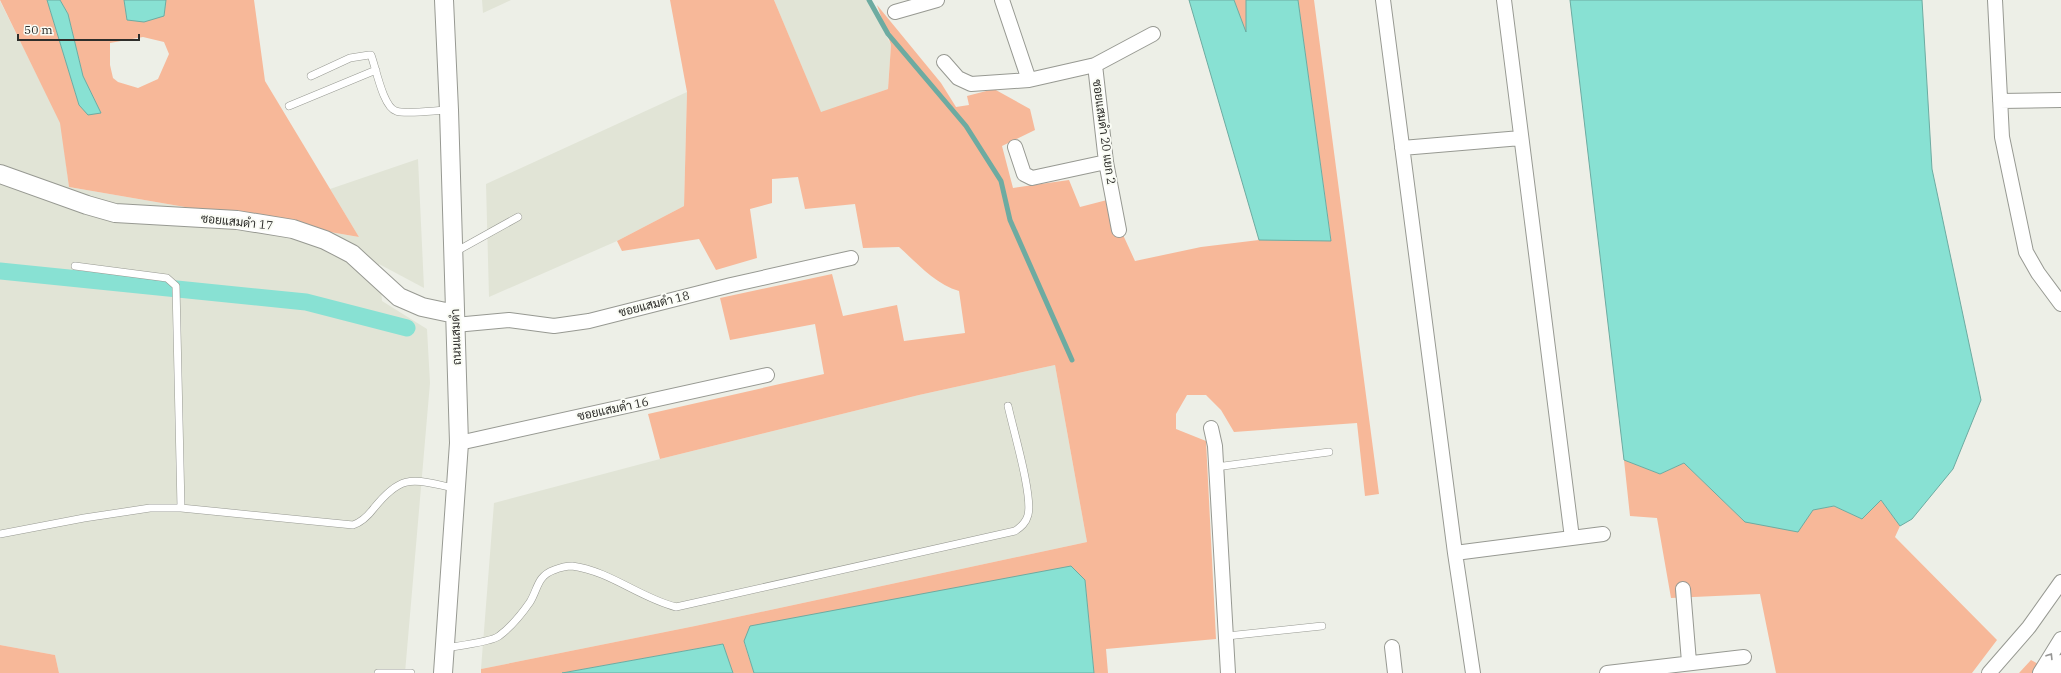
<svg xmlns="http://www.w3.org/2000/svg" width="2061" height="673" font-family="'IBM Plex Serif',Sarabun,serif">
	<rect width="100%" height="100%" fill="#edefe7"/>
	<path fill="#e1e4d6" d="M482,0H511L483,13Z
		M774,0H868L891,45L888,89L821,113Z
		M0,1L61,123L69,187L359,237L330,189L418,159L424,288L379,264L382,301L427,329L430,383L405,673H59L55,655L0,645Z
		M687,92L684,206L617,241L489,297L486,184Z
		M1055,365L1087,542L695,626L481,669L494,503L660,459L919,395Z"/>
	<path fill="#f7b899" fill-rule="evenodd" d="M0,0H47L79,105L101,113L83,76L68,14L60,0H124L127,20L164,16L166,0H254L265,81L359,237L69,187L60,123ZM143,37L164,42L169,54L158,79L138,88L118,82L113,78L110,65V43Z
		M670,0H774L821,112L888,89L891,45L877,5L941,83L956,107L969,105L967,96L994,89L1030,109L1035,130L1002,146L1013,188L1069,180L1080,207L1107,200L1135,261L1201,247L1259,240H1331L1298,0H1314L1379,494L1365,496L1357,423L1234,432L1221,410L1206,395H1187L1176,414V429L1206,441L1216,639L1106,649L1108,673H1094L1085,580L744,642L754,673H733L723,644L562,673H481V669L695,626L1087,542L1055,365L919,395L660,459L648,414L824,374L815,324L730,340L720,298L832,274L843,316L897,305L904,341L965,333L959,291C936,285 916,262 899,247L863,248L855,204L805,209L798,177L772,179V203L750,209L757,258L716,270L699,239L622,251L617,241L684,206L687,92Z
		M1234,0H1246V33Z
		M1624,460L1660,474L1684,463L1745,522L1834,506L1862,519L1881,500L1900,526L1895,537L1997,640L1972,673H1776L1760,594L1671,598L1657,518L1630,516Z
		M0,645L55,655L59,673H0Z
		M2031,660L2054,673H2019Z"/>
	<path fill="#88e1d3" stroke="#6daba1" d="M47,0H60L68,14L83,76L101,113L88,115L79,105Z
		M124,0H166L164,16L144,22L127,20Z
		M1189,0H1234L1246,32V0H1298L1331,241L1259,240Z
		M1570,0H1922L1932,169L1981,400L1953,469L1912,519L1900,526L1881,500L1862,519L1834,506L1813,510L1798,532L1745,522L1684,463L1660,474L1624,460Z
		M1071,566L1085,580L1094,673H754L744,641L750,626Z
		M723,644L733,673H562Z"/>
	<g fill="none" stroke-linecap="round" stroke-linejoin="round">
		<path stroke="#6daba1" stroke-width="5" d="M869,0L888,34L966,126L1001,181L1010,220L1072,360"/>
		<path stroke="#88e1d3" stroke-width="17" d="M0,271L306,302L407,328"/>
		<defs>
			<path id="service" d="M311,76L350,58L369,55H371C376,68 383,107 396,111C405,115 438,110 449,110
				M289,106L376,70
				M455,252L518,217
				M75,266L167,278L176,286L181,508
				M1216,467L1329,452
				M0,534L84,518L150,508H181L353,525C362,522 368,516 374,508C403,472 413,480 455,488
				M1227,636L1322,626
				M445,648C456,646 492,642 499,636C511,627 521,615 530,602C538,589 537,576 554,570C559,568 566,566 572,566C610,571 640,598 676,607L1015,531C1021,527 1026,523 1028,515C1033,496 1013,429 1008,406
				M378,673H411"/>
			<path id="minor" d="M1002,0L1029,80L1095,65L1106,162L1119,230
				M1383,0L1455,553L1473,673
				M1504,0L1572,538
				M1995,0L2002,137L2026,252L2038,273L2061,304
				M895,12L937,0
				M944,62L958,78L971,84L1029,80
				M1095,65L1153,34
				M2000,101L2061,100
				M1015,147L1024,174L1032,178L1106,162
				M1402,148L1521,138
				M455,325L509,320L554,326L589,321L731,285L851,258
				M1211,428L1215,446L1228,673
				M459,443L767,375
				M1455,553L1603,534
				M1683,589L1689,662
				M1392,647L1395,673
				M1607,673L1744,657
				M1989,673L2029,627L2061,582
				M2040,673L2061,639
				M2054,673L2061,662"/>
			<path id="tertiary" d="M0,174L87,205L115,213L237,220L293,229L325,240L352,254L399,297L422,307L455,314
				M443,673L459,443L449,110L444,0"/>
		</defs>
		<use href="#service" stroke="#979992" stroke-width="8"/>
		<use href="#minor" stroke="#979992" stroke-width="16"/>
		<use href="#tertiary" stroke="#979992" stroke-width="20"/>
		<use href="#service" stroke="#fff" stroke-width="7"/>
		<use href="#minor" stroke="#fff" stroke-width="14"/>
		<use href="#tertiary" stroke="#fff" stroke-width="18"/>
	</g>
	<defs><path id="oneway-chevron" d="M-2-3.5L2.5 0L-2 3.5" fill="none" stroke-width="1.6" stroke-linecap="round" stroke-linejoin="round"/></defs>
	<use stroke="#969695" href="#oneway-chevron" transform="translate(2050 656) rotate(-58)"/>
	<g text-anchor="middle" stroke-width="4" stroke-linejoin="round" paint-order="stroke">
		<g font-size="12" fill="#2e2e2b" stroke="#fafcf5">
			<text transform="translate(1104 132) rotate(82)" y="4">ซอยแสมดำ 20 แยก 2</text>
			<text transform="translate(237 222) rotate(6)" y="4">ซอยแสมดำ 17</text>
			<text transform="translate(654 304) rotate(-14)" y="4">ซอยแสมดำ 18</text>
			<text transform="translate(456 337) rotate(-92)" y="4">ถนนแสมดำ</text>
			<text transform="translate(613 409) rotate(-12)" y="4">ซอยแสมดำ 16</text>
		</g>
	</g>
	<path d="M18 34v6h121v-6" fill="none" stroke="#2e2e2b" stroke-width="2"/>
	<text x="24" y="34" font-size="12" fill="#2e2e2b" stroke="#fafcf5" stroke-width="3" paint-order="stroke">50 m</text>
</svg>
